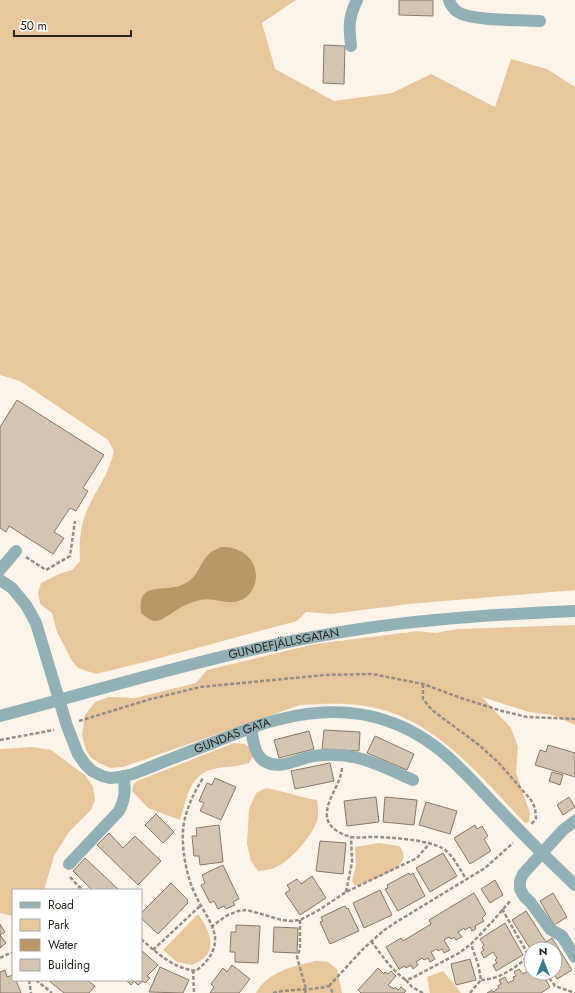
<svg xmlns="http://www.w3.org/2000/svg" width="575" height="993" font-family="Jost,sans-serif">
	<rect width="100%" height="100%" fill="#fdf4e9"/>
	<path fill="#e9c79d" d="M0,0H296L262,23L275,69L334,101L392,93L431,74L495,107L511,59L547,69L575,87V590L409,604L331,614L306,612L297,621L149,661L96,674L78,668L72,661L57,632L52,613L40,604L38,593L41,583L59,574L72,570L80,561C79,544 80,526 87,510C96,490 110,472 114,451L108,440L20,381L0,375Z
		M575,625V725L552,715L529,712L482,697L511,728L518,747L516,773L530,813L529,822L525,823C484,781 445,730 387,711C359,702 328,703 300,705L123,767L110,768L99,763L90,757L85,747L82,735L85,715L95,702L109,697L135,698L196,683L207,670L315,644L418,631L435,633L458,629Z
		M234,743L245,744L250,748L253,756L249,763C237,767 223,766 210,770C189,776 186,802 180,820L148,808L132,791L133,785L137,781Z
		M33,747L51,750L86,776L93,787L95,800L91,810L69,832L54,856L44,890H13L12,916L0,913V749Z
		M266,788C283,791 299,797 317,800C318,806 319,815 317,821C312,836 289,863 274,868C269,870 263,870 258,871L251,861L247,844L249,809L256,793Z
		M379,843L399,846C419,867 369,881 355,886L352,881L356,865L355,847Z
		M198,914C205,924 214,938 209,951C207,958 198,962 192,965L177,962L163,950Z
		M316,961L328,962L337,969L342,993H256C268,971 294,966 316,961Z
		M443,971L461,993H430L427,977Z"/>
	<path fill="#bb9666" d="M221,547C229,547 235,548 242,552C259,562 261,586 245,598C230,608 216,596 200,600C191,602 180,607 172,613C159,622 154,625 141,613C137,580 163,593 182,585C199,578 198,564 210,553C213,550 218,549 221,547Z"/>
	<path fill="#d3c5b2" stroke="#867867" d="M399,0H433V16L399,15Z
		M324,45L345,46L344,84L323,83Z
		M17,400L104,455L83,488L88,491L76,511L70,508L54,532L64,538L53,554L9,526L6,532L0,528V427Z
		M324,730L360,732L359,751L322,749Z
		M309,731L314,749L279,758L274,740Z
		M375,736L414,754L407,770L367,753Z
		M548,745L575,753V777L535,765L540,750L546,752Z
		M330,763L334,781L295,789L291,771Z
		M552,772L563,775L560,785L549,781Z
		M215,778L236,787L221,820L200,811L204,803L199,801L207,783L212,785Z
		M376,797L379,822L347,826L344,801Z
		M385,797L417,800L414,825L383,822Z
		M569,797L575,807L563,815L557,805Z
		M426,802L457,811L450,834L419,825Z
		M156,814L174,832L163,843L145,825Z
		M219,825L223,862L200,865L199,856H194L192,836H197L196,828Z
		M475,825L477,829L482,826L488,836L484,839L491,851L470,864L454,838Z
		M109,833L123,848L135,836L161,861L138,885L97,845Z
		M320,841L346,843L343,874L316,871Z
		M443,853L457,876L430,892L416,868Z
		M85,858L119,890H92L73,871Z
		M223,865L239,899L233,902L235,905L226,909L224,906L218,909L214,901L210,903L201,885L205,883L202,875Z
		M409,873L410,875L413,873L425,896L398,911L385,889L388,888L387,885Z
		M312,876L326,898L300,915L285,893L290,890L287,885L297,879L301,884Z
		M495,880L503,895L490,903L481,889Z
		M171,883L188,900L187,901L188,903L158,934L141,918V913Z
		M380,890L392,915L364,928L353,903Z
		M474,893L486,914L482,918L484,921L475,926L476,929L472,931L470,927L465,930L464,928L458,932L462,937L456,940L454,937L451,939L449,937L444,940L450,950L444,953L442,949L438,951L437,949L431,952L435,959L430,962L428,958L424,960L422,958L416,962L418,965L413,969L411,965L406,968L405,966L399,969L386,947L401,938L403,941L431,924L429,920Z
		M553,893L567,917L554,925L540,901Z
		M345,906L347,909L348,908L359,931L330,944L320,922L323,921L321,917Z
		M526,911L546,942L552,938L572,970L557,979L553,973H555V949H531V950L512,920Z
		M505,923L523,955L496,971L493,965L497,963L495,960L497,958L493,952L484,958L481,952L484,950L482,947L484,945L480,939Z
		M0,924L5,932L0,935L6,943L0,948Z
		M236,925L260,926L258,963L235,962V952H230L231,932H236Z
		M274,927L298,928L297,953L273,952Z
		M141,950L158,965L147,976L150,978L145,983L143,981L138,985L134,981L131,985L126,980H141Z
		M470,959L476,980L456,985L451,964Z
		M531,962V973H542L550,987L541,993H487L492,990L493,992L499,988L498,986L501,984L499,980L505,977L508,983L514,980L513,977L516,976L514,972L519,969L523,974L528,971L527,969L531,967L528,963Z
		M232,965L250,979L239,993H210L214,987L211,984L223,968L227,972Z
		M160,967L189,980L183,993L149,992Z
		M378,968L384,974L385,972L388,974L391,971L396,976L388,985L394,989L395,987L398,990L401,987L406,991L404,993H361L358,990Z
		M5,970L7,977L13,975V980H16L21,993H0V972Z
		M48,980H87L95,986L89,993H64Z"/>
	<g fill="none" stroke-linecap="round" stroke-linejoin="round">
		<path stroke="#968e85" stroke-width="2.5" stroke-dasharray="4 2" stroke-linecap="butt" d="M26,557L46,570L70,556L75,521
			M423,684V699L432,710L479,745L498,762L531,800L535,808L536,818L531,825
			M79,721L151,699L200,687L325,675L372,674L423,684L461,698L502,711L527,717L575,719
			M0,740L54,730
			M342,768C341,784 325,801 327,817C328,828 342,835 352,837C359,838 366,837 373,837C390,837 428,840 442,848C452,853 461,871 466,879
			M70,877L82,890
			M346,892L352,862L351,837
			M502,909L529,956L531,957
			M300,920V949L297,957L306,989L305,993
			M211,927L226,916L238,911L247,910L282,920L291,921L300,920L319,910L346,892L417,858L429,844
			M141,939C158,954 173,968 196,971C207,962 216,952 215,937C213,923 203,911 197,898C186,878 179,840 185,818C189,803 195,791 203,778
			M371,941C382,955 391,970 406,980
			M153,950L201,905
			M0,958L10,953H13
			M193,970L194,993
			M546,973L555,986L575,993
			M29,980L31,993
			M36,980L52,993
			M481,980C500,979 515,968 529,956
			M329,986L363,949L383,931L398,921L485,868L513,843
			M273,993C293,988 311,991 329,986L333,993
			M423,993L412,987L406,980L412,978L459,953L471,944L492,922L511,900
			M470,993L481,980L478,964L471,944"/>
		<g stroke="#92b1b7" stroke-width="12">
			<path d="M449,0C450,4 454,10 458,12C470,21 523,20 540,21"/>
			<path d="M351,46C349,27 348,18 357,0"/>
			<path d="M0,570L16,551"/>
			<path id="s1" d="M0,580L12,588L26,605L36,623L67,726L78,754L85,764L92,771L102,776L110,778L120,777L133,774C161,763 188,752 215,742C237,733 258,724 281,719C336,705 390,712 436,747C460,765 479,789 500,810C524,836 550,861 575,885"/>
			<path id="s2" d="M0,716C121,684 242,646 367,628C436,618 505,614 575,611"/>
			<path d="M251,728C253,739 254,754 264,761C281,771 298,758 314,756C353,750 379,765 413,780"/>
			<path d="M575,821L563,830L523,874L520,881V889L524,896L531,903L550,929L562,936L575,957"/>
			<path d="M69,864L119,811C125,800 126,788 123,776"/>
		</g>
	</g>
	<g text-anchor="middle" stroke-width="3.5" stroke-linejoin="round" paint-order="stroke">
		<g font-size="12" fill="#2a241d" stroke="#fff">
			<text dy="4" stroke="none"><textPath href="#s2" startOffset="293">GUNDEFJÄLLSGATAN</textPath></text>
			<text dy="4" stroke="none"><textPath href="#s1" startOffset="366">GUNDAS GATA</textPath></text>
		</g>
	</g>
	<rect x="12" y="889" width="130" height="92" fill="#ffffff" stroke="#aaa7a5"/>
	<rect x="20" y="902" width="20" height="6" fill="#92b1b7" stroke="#aaa7a5"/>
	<text x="48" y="909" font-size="12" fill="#2a241d">Road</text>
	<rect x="20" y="919" width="20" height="12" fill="#e9c79d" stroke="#aaa7a5"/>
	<text x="48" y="929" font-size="12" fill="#2a241d">Park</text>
	<rect x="20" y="939" width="20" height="12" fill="#bb9666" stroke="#aaa7a5"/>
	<text x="48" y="949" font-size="12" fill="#2a241d">Water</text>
	<rect x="20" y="959" width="20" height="12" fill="#d3c5b2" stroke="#aaa7a5"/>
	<text x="48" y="969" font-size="12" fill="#2a241d">Building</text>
	<g transform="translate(543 961)"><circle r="19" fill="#ffffff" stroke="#aaa7a5"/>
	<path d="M0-3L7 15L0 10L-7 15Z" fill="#387f8a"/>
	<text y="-6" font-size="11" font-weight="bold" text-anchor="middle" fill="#2a241d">N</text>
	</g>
	<path d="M14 30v6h117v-6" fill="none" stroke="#2a241d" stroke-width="2"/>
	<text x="20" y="30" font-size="12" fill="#2a241d" stroke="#ffffff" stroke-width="3" paint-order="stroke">50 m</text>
</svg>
